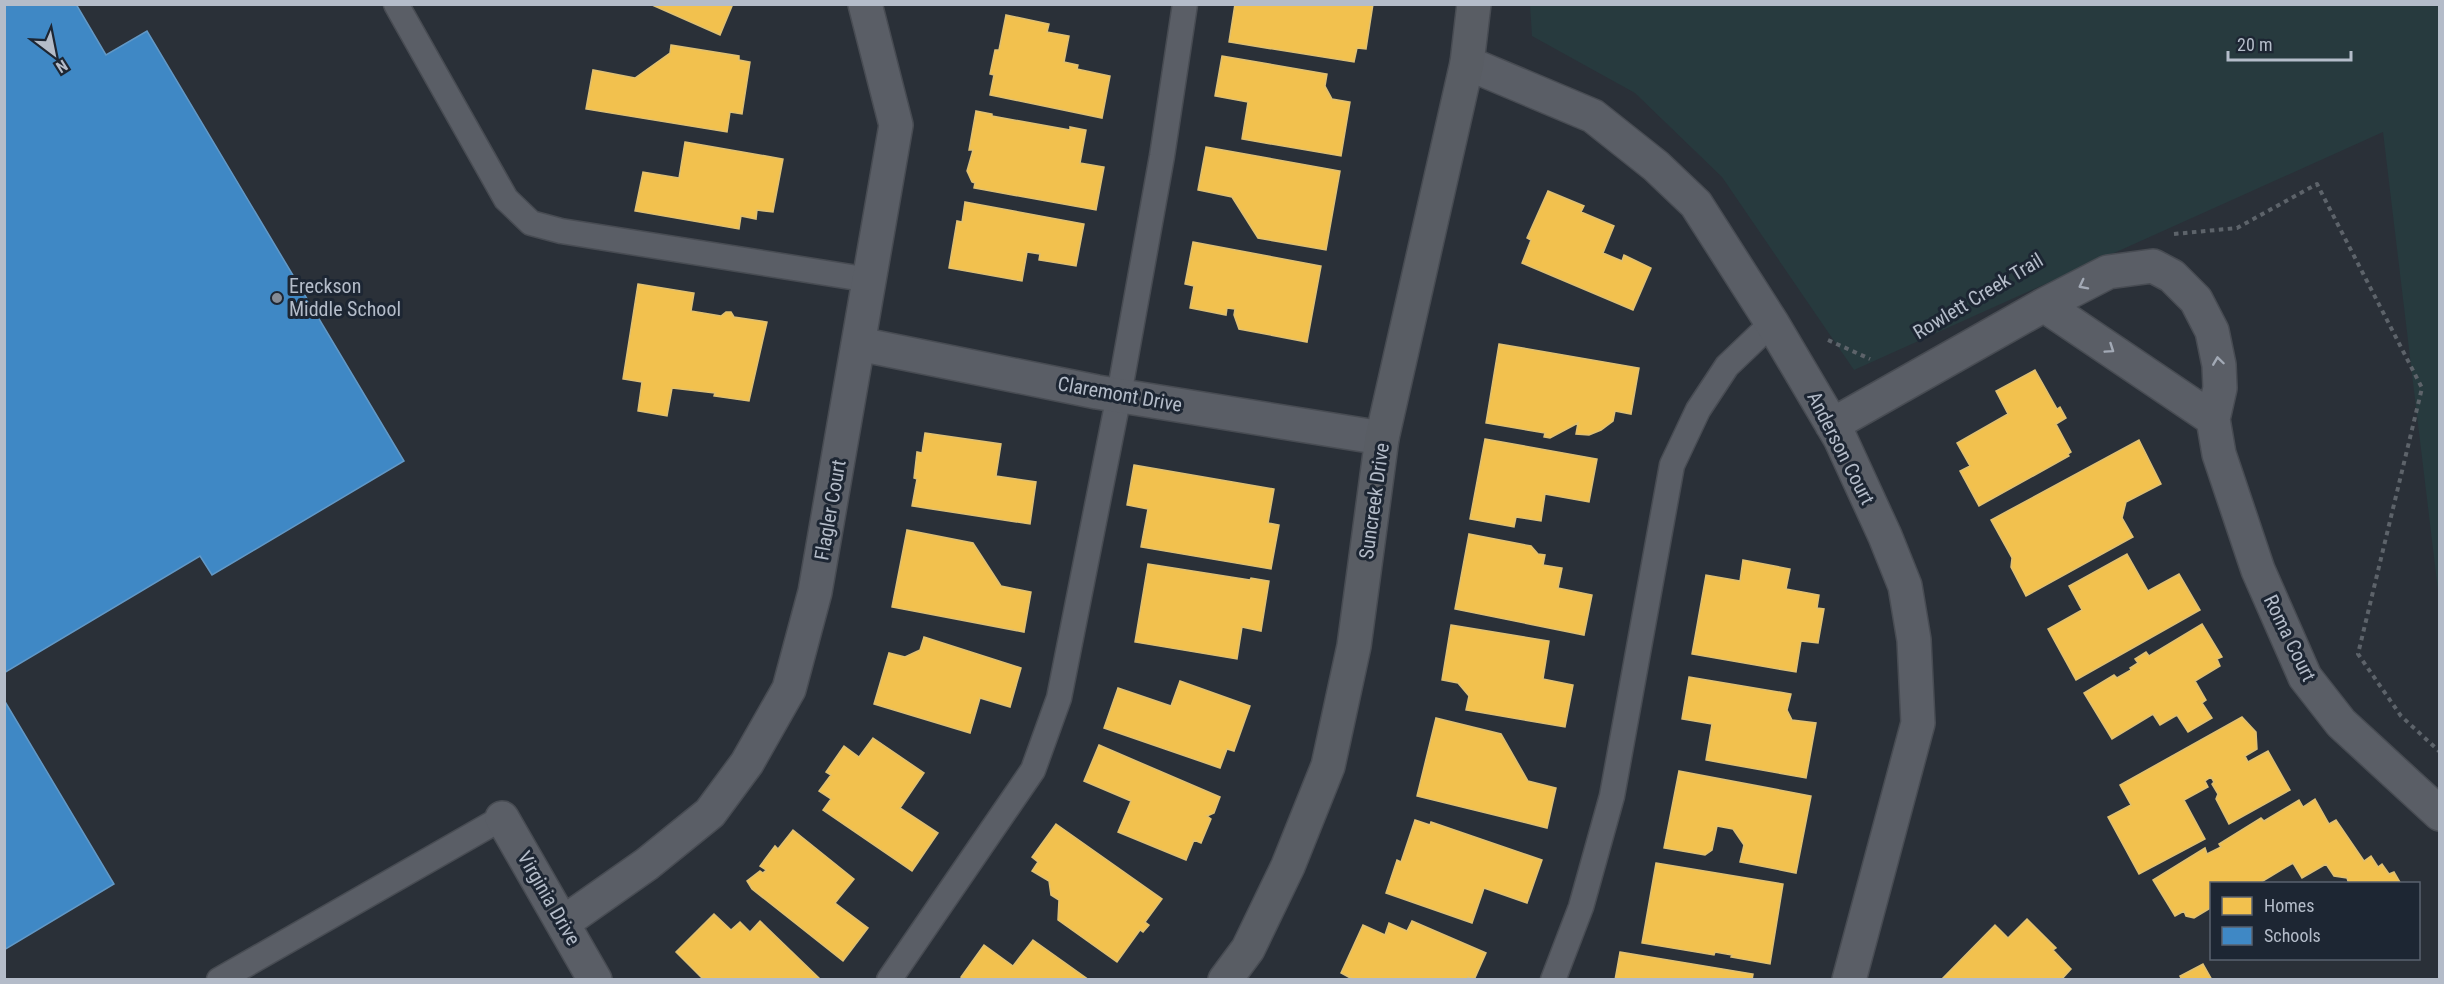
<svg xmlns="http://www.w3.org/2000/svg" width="2444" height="984" font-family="'Roboto Condensed',sans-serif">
	<rect width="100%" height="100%" fill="#2a3038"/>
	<path fill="#273a3e" d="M1530,5H2439V599L2383,132L1854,370L1722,177L1635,93L1532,36Z"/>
	<path fill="#f2c14e" stroke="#dfc073" stroke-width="1.5" d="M650,4H729L732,6L720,35Z
		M1235,4H1373L1366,49L1357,48L1354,62L1229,42Z
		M1006,15L1049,24L1047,32L1069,36L1064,62L1078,65L1077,69L1110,76L1102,118L990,95L994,75L990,74L995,50H999Z
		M671,45L739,56V60L750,62L742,114L730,112L727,132L586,109L593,70L635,78L670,53Z
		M1222,56L1327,74L1325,86L1332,99L1350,102L1341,156L1242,139L1248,102L1215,96Z
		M976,111L992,114V116L1070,130V127L1086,130L1080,163L1104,167L1096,210L974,188L975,183L972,182L967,171L973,150H969Z
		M685,142L783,159L773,212L757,210L756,219L741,216L739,229L635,211L643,172L679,178Z
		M1206,147L1340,171L1326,250L1258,238L1232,197L1198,190Z
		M1548,191L1584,206L1581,212L1614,226L1603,253L1622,261L1624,255L1651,268L1633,310L1522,263L1531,240L1527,238Z
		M965,202L1084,224L1076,266L1039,260L1040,254L1027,252L1022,281L949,268L957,221L962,222Z
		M1193,242L1321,266L1307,342L1239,329L1234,315L1235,309L1227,308L1226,315L1190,308L1194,286L1185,284Z
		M638,284L694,293L691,311L721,316L726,312H731L734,317L767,322L749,401L714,396L715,393L672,388L667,416L638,411L642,382L623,379Z
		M1499,344L1639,368L1631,414L1615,411L1613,421L1601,430L1589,435L1576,434L1578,423L1550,438L1544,437L1545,433L1486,423Z
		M2035,370L2057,409L2060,407L2066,418L2056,424L2071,452L2068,454L2069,456L1979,506L1960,471L1970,466L1957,443L2008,414L1996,391Z
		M925,433L1001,444L996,476L1036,482L1030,524L912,506L917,479L914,478L917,452L922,453Z
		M1485,439L1597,459L1589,502L1545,494L1541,521L1516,517L1514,527L1470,519Z
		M2139,440L2161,484L2126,502L2122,518L2133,537L2026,596L2011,567L2012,558L1991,520Z
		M1134,465L1274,489L1268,523L1279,525L1271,569L1141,547L1148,509L1127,505Z
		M907,530L973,543L1001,586L1031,592L1024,632L892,607Z
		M1469,534L1531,546L1538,554L1545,555L1543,565L1562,568L1558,588L1592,595L1584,635L1455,609Z
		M2127,554L2148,591L2179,574L2200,610L2076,680L2048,629L2082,610L2069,586Z
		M1743,560L1790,569L1786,589L1819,595L1817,608L1824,609L1818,643L1801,641L1796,672L1692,654L1706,575L1740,581Z
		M1148,564L1250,580L1251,578L1269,581L1261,631L1242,627L1237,659L1135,642Z
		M2202,624L2222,657L2217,659L2220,666L2195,681L2206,700L2202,703L2212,718L2188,732L2177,715L2160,725L2153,714L2112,739L2084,693L2114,675L2117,678L2131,670L2130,668L2138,663L2135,659L2146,652L2149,656Z
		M1451,625L1549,641L1543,679L1573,685L1565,727L1466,710L1469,696L1458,683L1442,680Z
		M924,637L1021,668L1010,707L980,698L970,733L874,704L889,653L905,657L920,650Z
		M1689,677L1791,694L1787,710L1792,720L1816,723L1806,778L1706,760L1712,724L1682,719Z
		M1180,681L1250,706L1234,751L1227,749L1220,768L1104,728L1118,688L1171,706Z
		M2242,717L2256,732L2257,749L2245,756L2248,762L2268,751L2290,790L2229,824L2216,799L2218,794L2212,784L2214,782L2211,777L2205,781L2208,787L2184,800L2205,839L2139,874L2108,817L2131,805L2120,785Z
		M1436,718L1501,734L1528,781L1556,788L1547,828L1417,796Z
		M873,738L924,773L900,808L938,833L912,871L823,810L831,799L819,791L831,775L826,772L844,746L859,757Z
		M1099,745L1220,797L1214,813L1207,816L1211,819L1201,843L1194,840L1186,860L1118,832L1131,801L1084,781Z
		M1679,771L1811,796L1796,873L1740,862L1744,845L1733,829L1717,826L1712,850L1705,855L1664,848Z
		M2315,799L2329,824L2336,820L2364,861L2371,856L2378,867L2382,864L2389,874L2394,872L2401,884H2349L2347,878L2334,876L2326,864L2302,878L2293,863L2258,884H2212V907L2194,918L2186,916L2184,911L2175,916L2153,880L2205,848L2207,854L2221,847L2219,844L2261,818L2264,821L2299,800L2303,807Z
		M1415,820L1430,825L1431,822L1542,860L1527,903L1484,888L1472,923L1386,893L1397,860L1401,862Z
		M1056,824L1162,899L1145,922L1149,925L1143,932L1140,930L1117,962L1058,920L1059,900L1051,895L1049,881L1032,871L1038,862L1032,857Z
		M793,830L854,879L835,903L868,928L843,961L752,889L747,881L760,871L763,873L766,870L760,866L775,846L778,849Z
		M1656,863L1783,884L1770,964L1731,957L1732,955L1715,952L1714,955L1642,943Z
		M714,914L731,930L740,922L750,932L760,921L821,980H704L676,952Z
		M2027,919L2056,948L2053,950L2071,969L2061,980H1941L1995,925L2008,938Z
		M1412,921L1486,953L1474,980L1468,977L1467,980H1354L1341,973L1363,925L1385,935L1389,923L1407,931Z
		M1033,940L1089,980H965L961,977L984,945L1013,966Z
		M1620,952L1753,974L1752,980H1615Z
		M2203,964L2212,980H2182L2180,976Z"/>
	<path fill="#3f88c5" stroke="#6298c6" stroke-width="1.5" d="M4,4H76L106,55L147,31L404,461L212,575L200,556L4,673Z
		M4,700L114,884L4,950Z"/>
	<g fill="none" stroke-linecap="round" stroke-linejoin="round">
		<defs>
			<path id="lane" d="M396,4L506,199L531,223L561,231L870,280
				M219,980L502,818
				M889,980L1033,770L1059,698L1119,395L1162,156L1185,4
				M1553,980L1581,907L1612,796L1672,465L1698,410L1727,366L1772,323"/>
			<path id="street" d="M1467,63L1593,116L1656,166L1696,204L1772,323L1840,438L1885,536L1905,586L1914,640L1918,723L1849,980
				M2044,305L2213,419
				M859,344L1097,392L1382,438
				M1832,425L2044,305L2108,272L2153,266L2172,276L2196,300L2212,331L2219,365L2220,388L2213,419L2219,454L2258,570L2305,677L2341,723L2440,814
				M502,818L595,980
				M563,923L647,864L710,813L747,763L789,689L815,592L896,125L865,4"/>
			<path id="secondary" d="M1225,980L1248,949L1288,866L1328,766L1354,646L1382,438L1467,63L1474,4"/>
		</defs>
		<use href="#lane" stroke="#484c53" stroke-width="27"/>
		<use href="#street" stroke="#484c53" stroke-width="36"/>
		<use href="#secondary" stroke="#484c53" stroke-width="36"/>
		<path stroke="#5d636a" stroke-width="4" stroke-dasharray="4.5 4.5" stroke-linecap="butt" d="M2174,234L2237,228L2317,184L2422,388L2358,654L2401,716L2440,752
			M1828,340L1870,359"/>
		<use href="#lane" stroke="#5a5e66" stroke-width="24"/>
		<use href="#street" stroke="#5a5e66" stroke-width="33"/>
		<use href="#secondary" stroke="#595d64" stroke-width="33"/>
	</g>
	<defs><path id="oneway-chevron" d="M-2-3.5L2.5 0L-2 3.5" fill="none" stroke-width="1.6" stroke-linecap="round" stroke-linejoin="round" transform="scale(1.5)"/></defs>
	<g stroke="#a2a9b5">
		<use href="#oneway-chevron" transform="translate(2083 285) rotate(153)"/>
		<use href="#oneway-chevron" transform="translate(2110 349) rotate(34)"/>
		<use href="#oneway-chevron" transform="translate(2218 361) rotate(-98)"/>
	</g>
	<circle fill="#848b96" stroke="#1d2633" stroke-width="2" cx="277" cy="298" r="6"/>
	<g text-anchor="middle" stroke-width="6" stroke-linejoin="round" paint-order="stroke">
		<g font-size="20" fill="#b4bcc9" stroke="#1d2633" text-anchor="start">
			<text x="289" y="293">Ereckson<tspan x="289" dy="23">Middle School</tspan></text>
		</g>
		<g font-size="20" fill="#b4bcc9" stroke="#1d2633">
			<text transform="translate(1978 296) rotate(-31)" y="7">Rowlett Creek Trail</text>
			<text transform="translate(1120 394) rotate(10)" y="7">Claremont Drive</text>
			<text transform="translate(1841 448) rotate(63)" y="7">Anderson Court</text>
			<text transform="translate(1374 501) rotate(-82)" y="7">Suncreek Drive</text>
			<text transform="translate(830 510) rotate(-80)" y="7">Flagler Court</text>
			<text transform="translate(2290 638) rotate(64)" y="7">Roma Court</text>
			<text transform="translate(549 898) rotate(60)" y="7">Virginia Drive</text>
		</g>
	</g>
	<rect width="2444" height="984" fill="none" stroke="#b4bcc9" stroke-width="12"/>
	<rect x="2210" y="882" width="210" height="78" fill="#1d2633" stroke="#59626f" stroke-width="1.5"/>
	<rect x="2222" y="897" width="30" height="18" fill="#f2c14e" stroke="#59626f" stroke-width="1.5"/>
	<text x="2264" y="912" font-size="18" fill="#b4bcc9">Homes</text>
	<rect x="2222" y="927" width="30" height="18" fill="#3f88c5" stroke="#59626f" stroke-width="1.5"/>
	<text x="2264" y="942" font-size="18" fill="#b4bcc9">Schools</text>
	<g transform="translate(54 54) rotate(148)" stroke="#1d2633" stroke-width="4.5" paint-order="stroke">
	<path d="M0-4.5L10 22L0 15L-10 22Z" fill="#b4bcc9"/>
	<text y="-9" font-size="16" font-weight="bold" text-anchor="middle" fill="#b4bcc9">N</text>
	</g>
	<path d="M2228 51v9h123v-9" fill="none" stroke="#b4bcc9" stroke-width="3"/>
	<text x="2237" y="51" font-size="18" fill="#b4bcc9" stroke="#1d2633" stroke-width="4.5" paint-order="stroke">20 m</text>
</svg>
